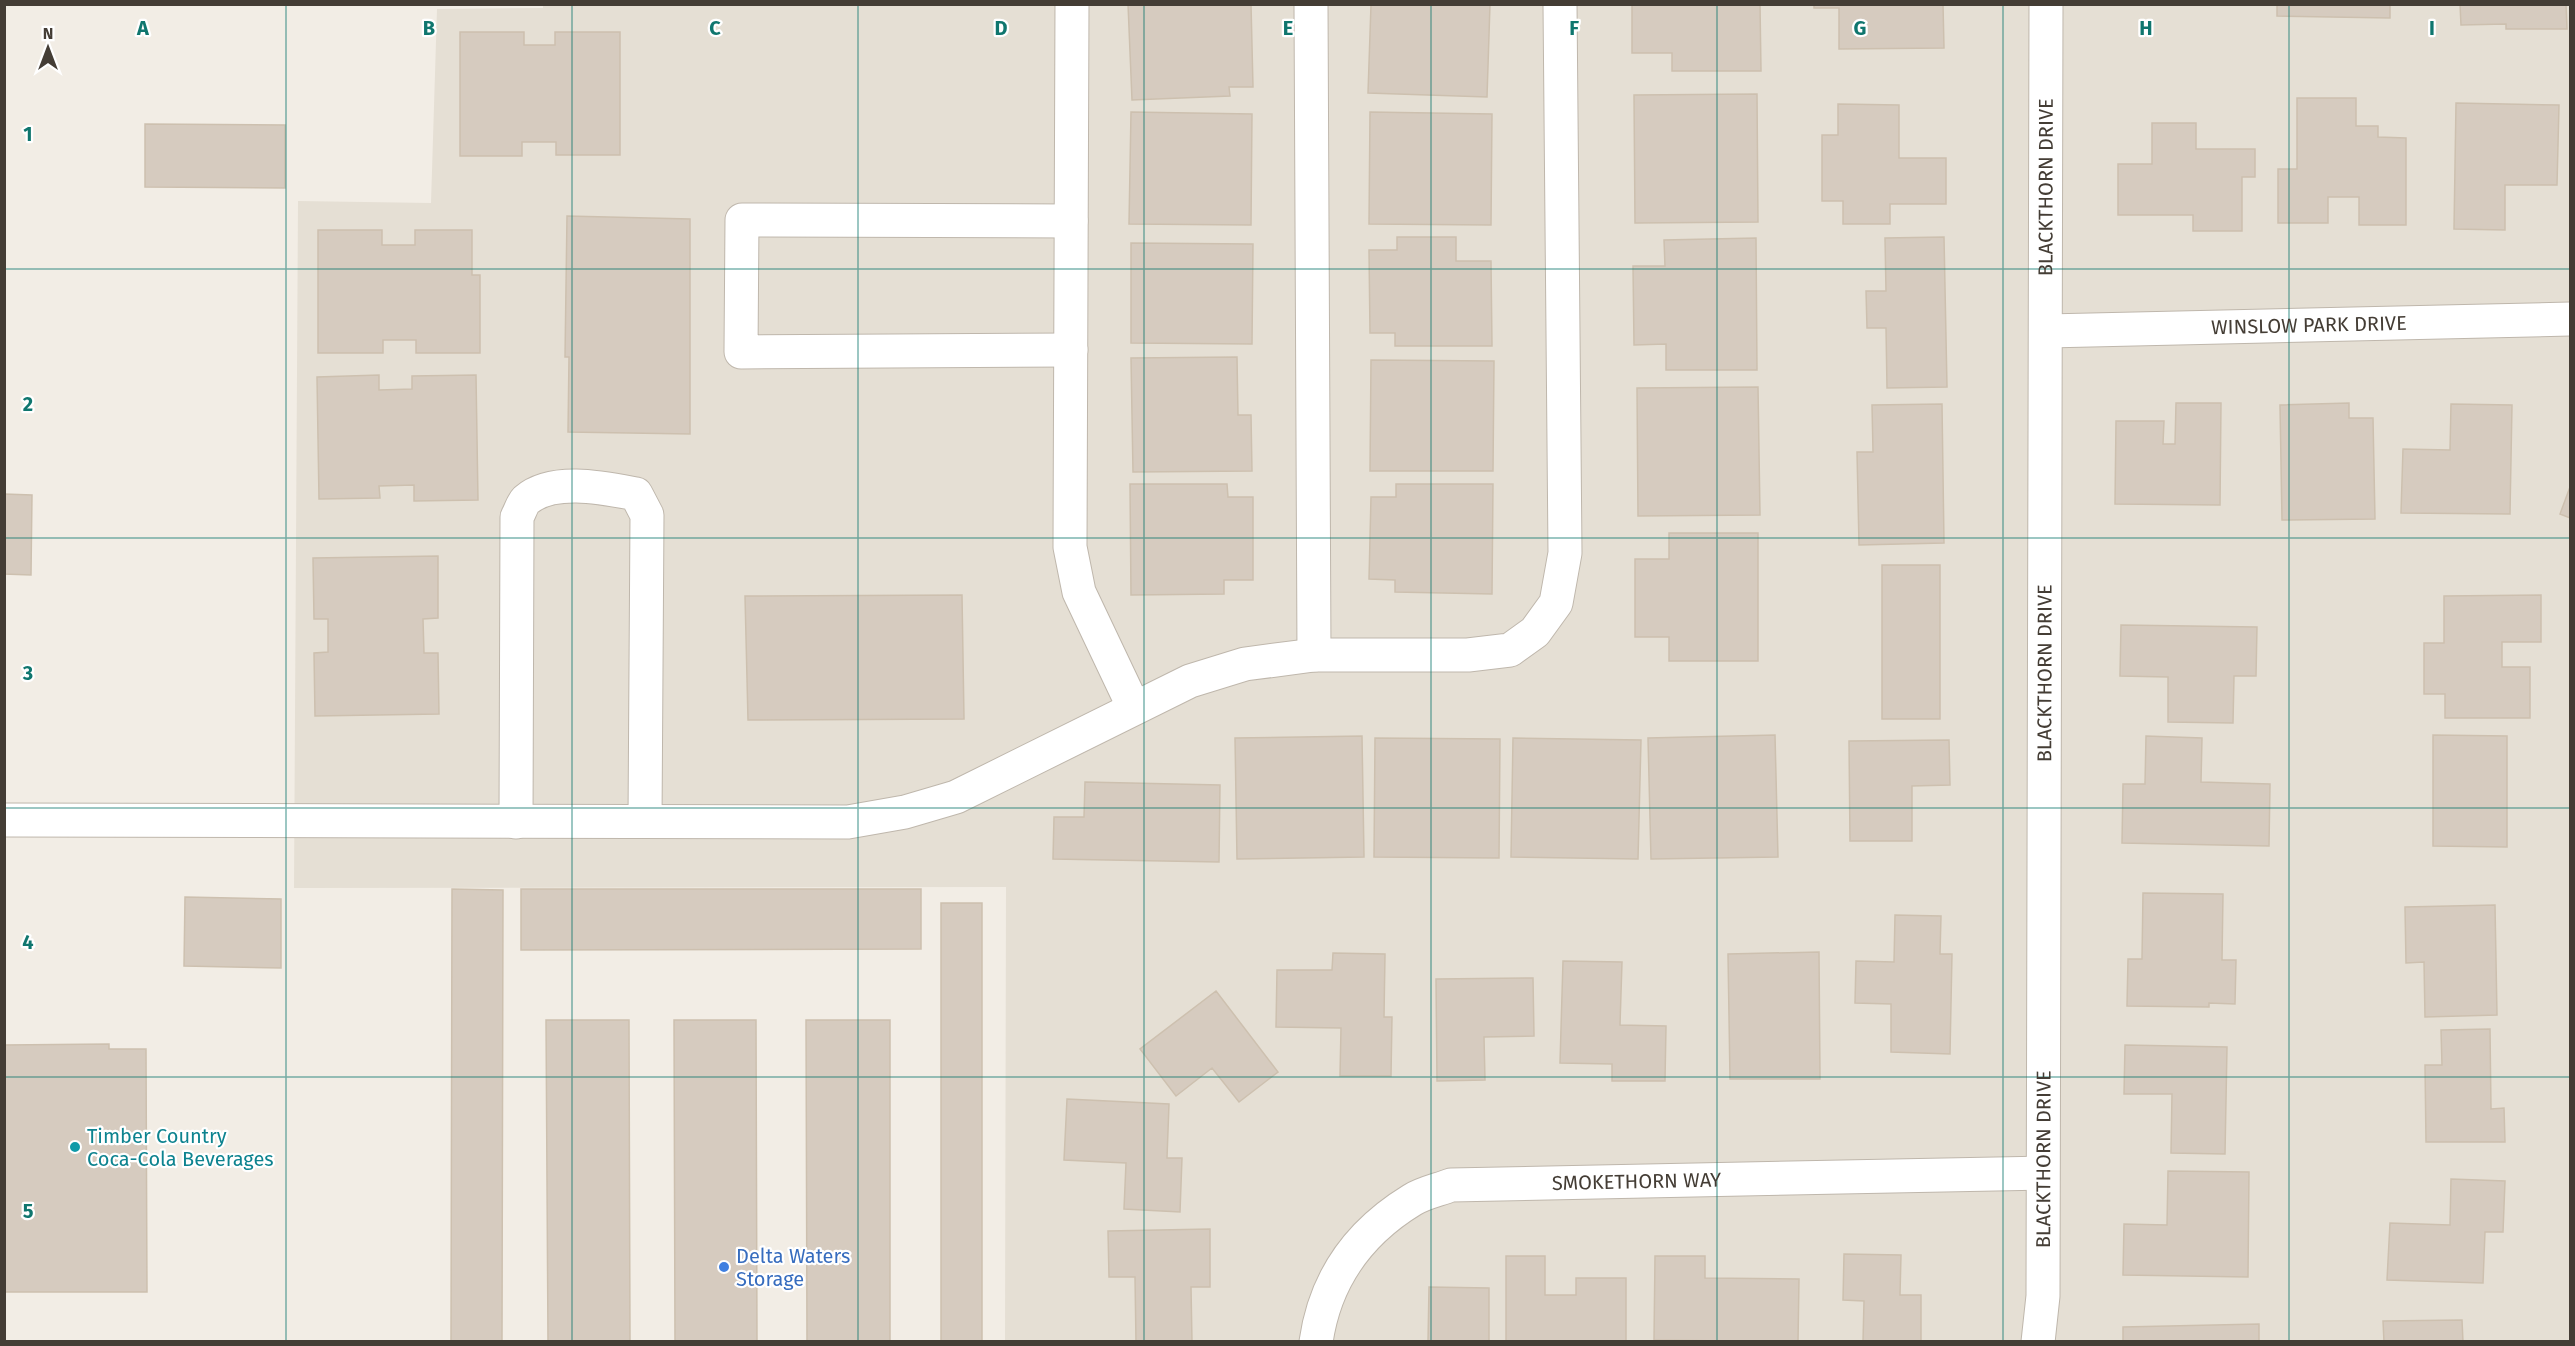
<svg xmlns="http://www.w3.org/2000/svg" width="2575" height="1346" font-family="'Fira Sans',sans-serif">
	<rect width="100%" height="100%" fill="#f2ede5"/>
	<path fill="#e5dfd4" d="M543,4L2570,5V1341H1005L1006,887L294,888L298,201L431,203L437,9L543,8Z"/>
	<path fill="#d6cbbf" stroke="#cdc0af" stroke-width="1.5" d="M1128,4H1251L1253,87H1229L1230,96L1132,100Z
		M1490,4L1487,97L1368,93L1371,5Z
		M1632,4H1760L1761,71H1672V53H1632Z
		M1814,4H1943L1944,48L1839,49V8H1814Z
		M2277,4H2390V18L2277,16Z
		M2460,4H2566L2567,29H2506V24L2461,25Z
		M460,32H524V45H555V32H620V155H556V142H522V156H460Z
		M1757,94L1758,222L1635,223L1634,95Z
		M2297,98H2356V126H2378V137L2406,138V225H2359V197H2328V223H2278V169H2297Z
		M2456,103L2559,105L2557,185H2505V230L2454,229Z
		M1838,104L1899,105V158H1946V204H1890V224H1843V201H1822V135H1838Z
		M1131,112L1252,114L1251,225L1129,224Z
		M1370,112L1492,114L1491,225L1369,224Z
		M2152,123H2196V149H2255V177H2242V231H2193V215H2118V164H2152Z
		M145,124L285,125V188L145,187Z
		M567,216L690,219V434L568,432L569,357H565Z
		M318,230H382V245H415V230H472V275H480V353H416V340H383V353H318Z
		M1397,237H1456V261H1491L1492,346H1395V333H1370L1369,250H1397Z
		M1944,237L1947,387L1887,388L1886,328H1867L1866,291H1886L1885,238Z
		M1756,238L1757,370H1666V344L1634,345L1633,266H1665L1664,240Z
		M1131,243L1253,244L1252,344L1131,343Z
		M1237,357L1238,415H1251L1252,471L1133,472L1131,358Z
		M1371,360L1494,361L1493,471H1370Z
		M379,375V390L412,389V376L476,375L478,500L414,501V485L379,486L380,498L319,499L317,377Z
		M1758,387L1760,515L1638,516L1637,388Z
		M2176,403H2221L2220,505L2115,504L2116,421H2164L2163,444H2175Z
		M2349,403V418H2373L2375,519L2282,520L2280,405Z
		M1942,404L1944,543L1859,545L1857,452H1873L1872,405Z
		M2451,404L2512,405L2510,514L2401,513L2403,449L2450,450Z
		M1130,484H1227L1228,497H1253V580H1224V594L1131,595Z
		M1396,484H1493L1492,594L1395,592V580L1369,579L1371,497H1396Z
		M2570,487V518L2560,514Z
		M4,494L32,495L31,575L4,574Z
		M1669,533H1758V661H1669V637H1635V559H1669Z
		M438,556V618L423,619L424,653H438L439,714L315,716L314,653L328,652V619H314L313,558Z
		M1882,565H1940V719H1882Z
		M962,595L964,719L748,720L745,596Z
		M2541,595V642H2502V667H2530V718H2445V694H2424V643H2444V596Z
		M2121,625L2257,627L2256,676H2234L2233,723L2168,722V677L2120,676Z
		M1775,735L1778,857L1651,859L1648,738Z
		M2433,735L2507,736V847L2433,846Z
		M1362,736L1364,857L1237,859L1235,738Z
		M2146,736L2202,738L2201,782L2270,784L2269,846L2122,843L2123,784H2145Z
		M1375,738L1500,739L1499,858L1374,857Z
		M1513,738L1641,740L1638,859L1511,857Z
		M1949,740L1950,785L1912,786V841H1850L1849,741Z
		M1085,782L1220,785L1219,862L1053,859L1054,817H1084Z
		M452,889L503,890L502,1342H451Z
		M521,889H921V949L521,950Z
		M2143,893L2223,894L2222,960H2236L2235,1004L2209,1003V1007L2127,1006L2128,959H2142Z
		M185,897L281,899V968L184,966Z
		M941,903H982V1342H941Z
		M2495,905L2497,1015L2425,1017L2424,962L2406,963L2405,907Z
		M1895,915L1941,916L1940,954H1952L1950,1054L1891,1052V1004L1855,1003L1856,961L1894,962Z
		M1819,952L1820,1079H1730L1728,954Z
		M1333,953L1385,954L1384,1017H1392L1391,1076H1340L1341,1028L1276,1027L1277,970H1332Z
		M1563,961L1622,962L1620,1025L1666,1026L1665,1081H1612V1064L1560,1063Z
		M1533,978L1534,1036L1484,1037L1485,1080L1437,1081L1436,979Z
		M1216,991L1278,1072L1239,1102L1212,1068L1176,1096L1140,1049Z
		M546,1020H629L630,1342H548Z
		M674,1020H756L757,1342H675Z
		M806,1020H890V1342H807Z
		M2490,1029L2491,1109L2504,1108L2505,1142H2426L2425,1065H2442L2441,1030Z
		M109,1044V1049H146L147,1292H4V1045Z
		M2125,1045L2227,1047L2225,1154L2171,1153L2172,1094H2124Z
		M1067,1099L1169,1104L1167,1158H1182L1180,1212L1124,1209L1126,1163L1064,1160Z
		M2168,1171L2249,1172L2248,1277L2123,1275L2124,1224L2167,1225Z
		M2451,1179L2505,1181L2503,1232H2485L2483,1283L2387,1280L2390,1223L2450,1225Z
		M1210,1229V1287H1191L1192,1342H1136L1135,1277H1109L1108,1231Z
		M1844,1254L1901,1255L1900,1295H1921V1342H1863L1864,1301L1843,1300Z
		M1506,1256H1545V1295H1576V1278H1626V1342H1506Z
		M1655,1256H1705V1278L1799,1279L1798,1342L1654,1340Z
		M1429,1287L1489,1288V1342H1428Z
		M2462,1320L2463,1342H2384L2383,1321Z
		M2259,1324V1342H2123V1327Z"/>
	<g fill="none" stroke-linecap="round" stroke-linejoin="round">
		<defs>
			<g id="minor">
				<path d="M1072,4L1070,547L1079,592L1134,708"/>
				<path d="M1311,4L1314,655"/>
				<path id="s1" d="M2047,331L2570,319"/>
				<path d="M1071,350L741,352L742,220L1071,221"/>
				<path d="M4,820L848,822L905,812L956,797L1190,681L1245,664L1314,655H1468L1510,650L1535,632L1556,603L1565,553L1560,4"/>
				<path d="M516,822L517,517C520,512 522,504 526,500C553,477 604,488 636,494L647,515L645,821"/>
				<path id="s2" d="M1316,1342C1325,1279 1358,1233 1412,1200C1423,1193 1438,1190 1451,1185L2041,1173"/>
				<path id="s3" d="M2038,1342L2043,1296L2046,4"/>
			</g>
		</defs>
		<use href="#minor" stroke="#bfb7ac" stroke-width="35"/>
		<use href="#minor" stroke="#fff" stroke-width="33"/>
	</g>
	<path fill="none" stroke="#0f766e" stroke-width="1.5" stroke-opacity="0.55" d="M286,4V1342M572,4V1342M858,4V1342M1144,4V1342M1431,4V1342M1717,4V1342M2003,4V1342M2289,4V1342M4,269H2570M4,538H2570M4,808H2570M4,1077H2570"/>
	<circle fill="#0f9aa8" stroke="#fff" stroke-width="2" cx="75" cy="1147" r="6"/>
	<circle fill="#3f7fe0" stroke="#fff" stroke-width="2" cx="724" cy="1267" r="6"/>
	<g text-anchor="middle" stroke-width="4.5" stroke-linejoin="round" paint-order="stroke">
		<g font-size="20" fill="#443d35" stroke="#fff">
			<text dy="7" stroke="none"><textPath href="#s3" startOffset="1155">BLACKTHORN DRIVE</textPath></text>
			<text dy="7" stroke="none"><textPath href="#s1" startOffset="262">WINSLOW PARK DRIVE</textPath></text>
			<text dy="7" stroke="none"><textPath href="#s3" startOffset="669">BLACKTHORN DRIVE</textPath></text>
			<text dy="7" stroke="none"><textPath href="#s3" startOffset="183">BLACKTHORN DRIVE</textPath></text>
			<text dy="7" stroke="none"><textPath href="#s2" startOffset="405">SMOKETHORN WAY</textPath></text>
		</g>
		<g font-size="20" fill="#0d838f" stroke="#fff" text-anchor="start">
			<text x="87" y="1143">Timber Country<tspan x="87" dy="23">Coca-Cola Beverages</tspan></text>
		</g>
		<g font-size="20" fill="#366cbe" stroke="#fff" text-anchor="start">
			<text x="736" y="1263">Delta Waters<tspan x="736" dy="23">Storage</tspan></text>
		</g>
	</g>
	<g font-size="20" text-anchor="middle" font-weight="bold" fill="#0f766e" stroke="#fff" stroke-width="4.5" stroke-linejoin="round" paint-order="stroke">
		<text x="143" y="35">A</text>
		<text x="429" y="35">B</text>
		<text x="715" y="35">C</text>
		<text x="1001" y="35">D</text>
		<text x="1288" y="35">E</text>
		<text x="1574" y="35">F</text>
		<text x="1860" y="35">G</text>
		<text x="2146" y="35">H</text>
		<text x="2432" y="35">I</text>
		<text x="28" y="141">1</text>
		<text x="28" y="411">2</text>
		<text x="28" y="680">3</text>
		<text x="28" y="949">4</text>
		<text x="28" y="1218">5</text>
	</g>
	<rect width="2575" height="1346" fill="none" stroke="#443d35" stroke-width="12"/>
	<g transform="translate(48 48)" stroke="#ffffff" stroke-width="4.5" paint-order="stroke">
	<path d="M0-4.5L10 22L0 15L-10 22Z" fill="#443d35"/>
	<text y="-9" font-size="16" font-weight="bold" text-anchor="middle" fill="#443d35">N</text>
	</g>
</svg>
